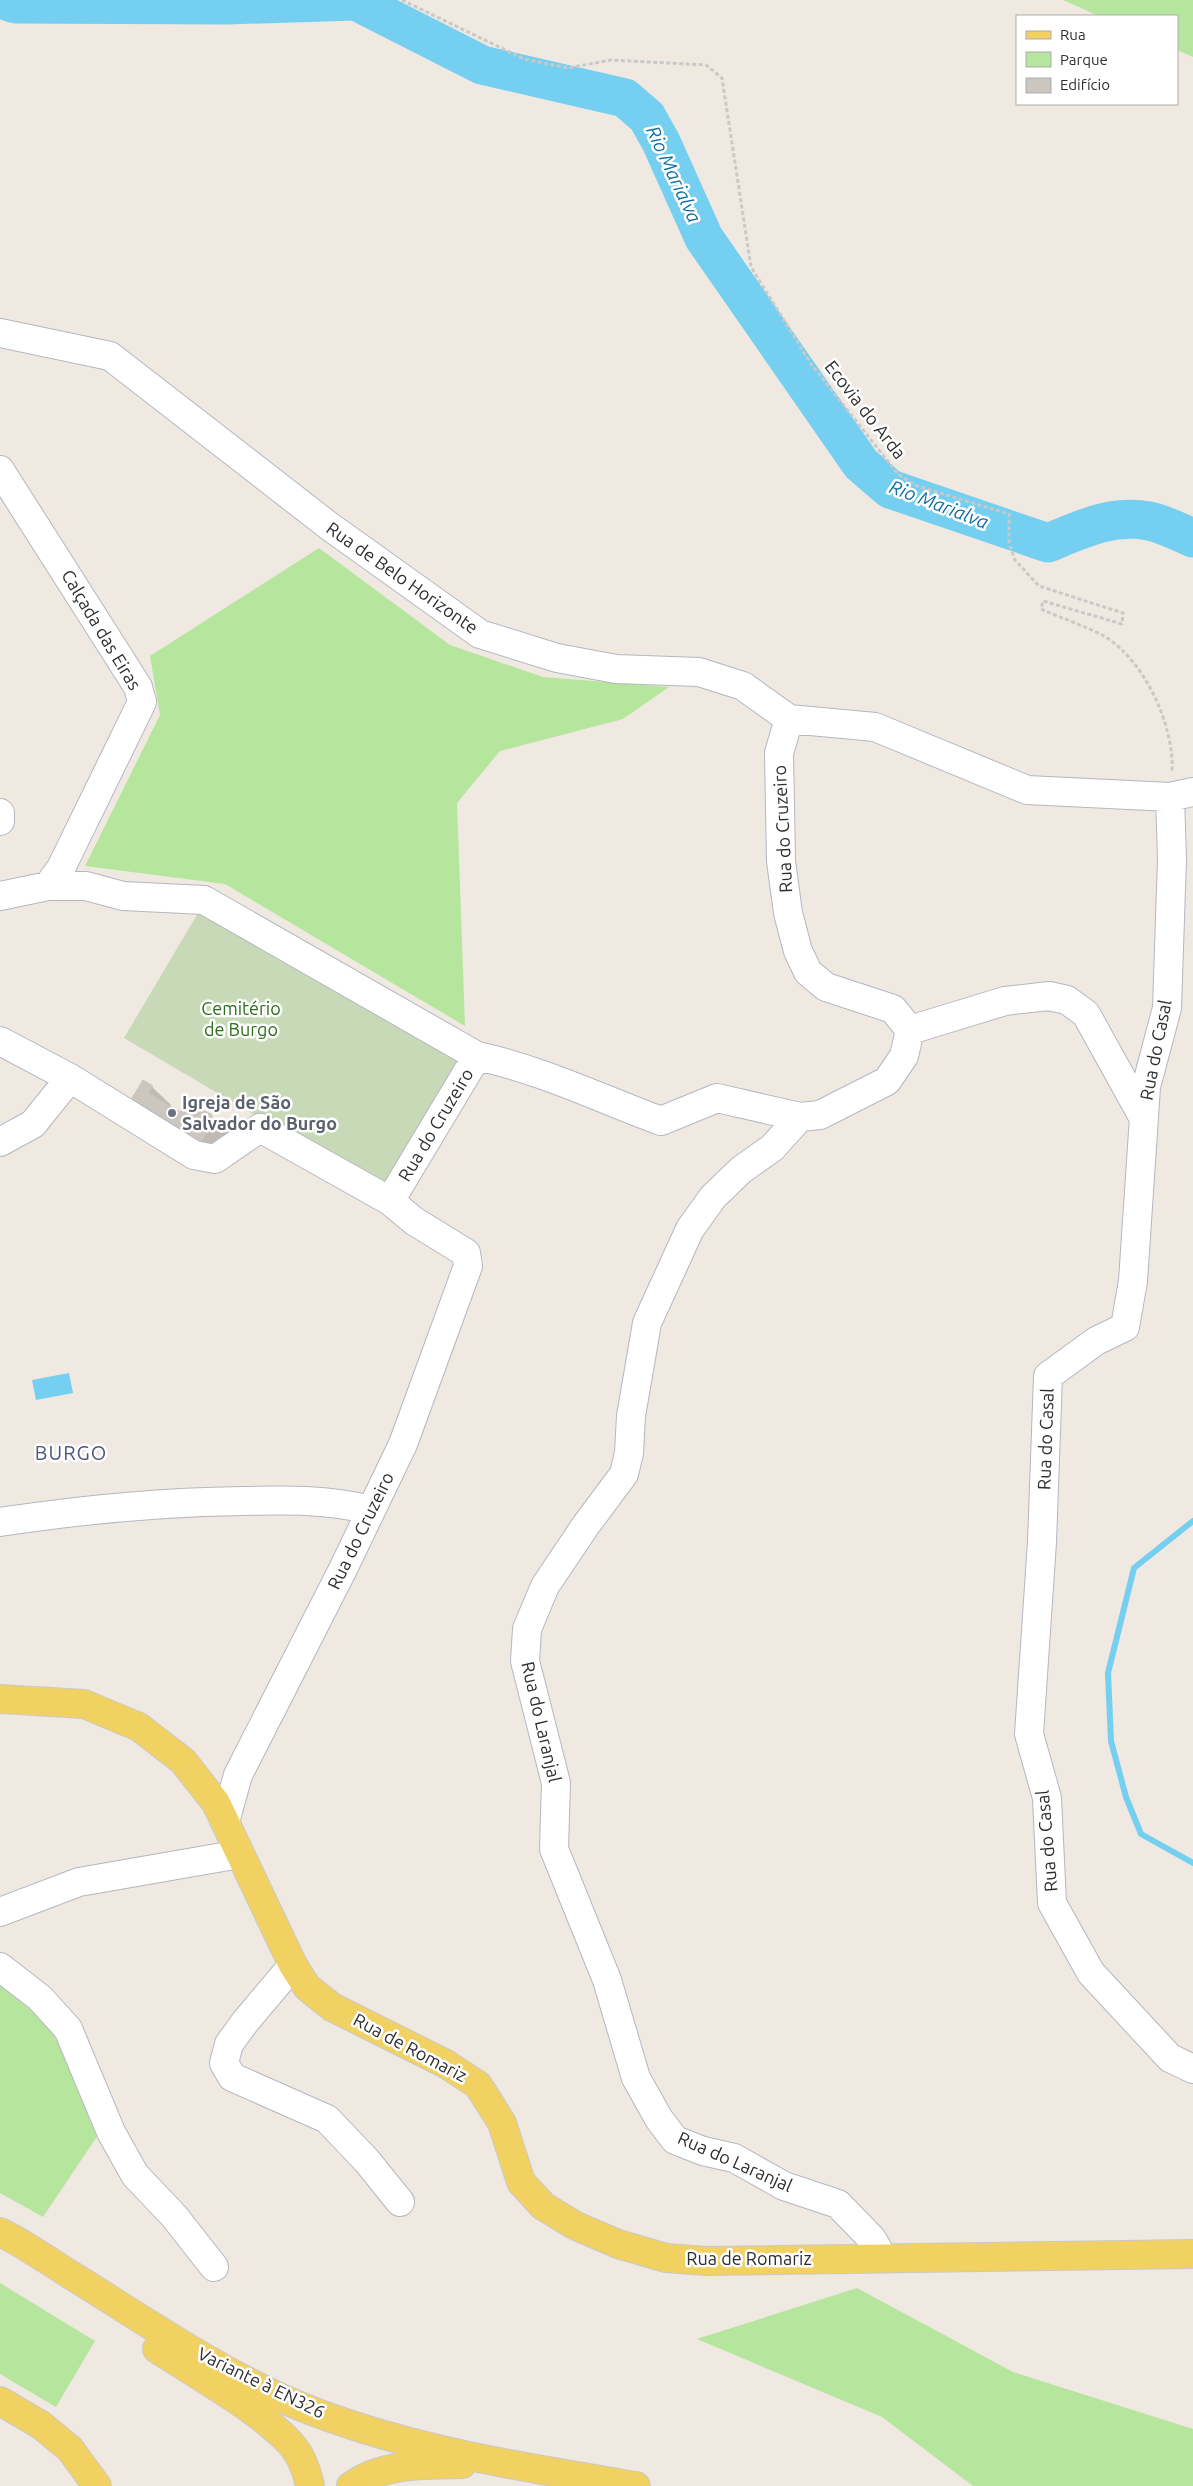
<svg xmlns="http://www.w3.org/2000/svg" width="1193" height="2486" font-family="Ubuntu,sans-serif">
	<rect width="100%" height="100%" fill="#efe9e1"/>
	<path fill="#b6e59e" d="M1063,0H1193V57L1177,50V16H1099Z
		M319,548L450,645L543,677L669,687L623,719L500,751L457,803L465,1026L225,884L85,866L160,715L150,656Z
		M0,1985L45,2022L72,2062L98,2135L43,2217L0,2193Z
		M0,2283L95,2341L56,2407L0,2374Z
		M857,2288L1013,2372L1193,2429V2486H973L882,2417L697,2339Z"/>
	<path fill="#c8d9b8" d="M201,908L460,1062L384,1191L124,1038Z"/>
	<path fill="#75cff0" d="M69,1373L73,1393L36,1400L32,1380Z"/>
	<path fill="#0003" d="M152,1087L171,1105L170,1107L181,1114L211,1116L230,1135L218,1165L128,1108Z"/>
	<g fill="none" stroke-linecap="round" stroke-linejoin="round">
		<path stroke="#75cff0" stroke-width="6" d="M1193,1521L1134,1568L1108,1673L1111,1741L1126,1797L1141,1834L1193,1863"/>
		<path stroke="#75cff0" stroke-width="39" d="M4,0L15,4L227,5L356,1L482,65L625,98L647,117L661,142L704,238L861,464L890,489L1048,543C1082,529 1112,514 1149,521C1164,524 1179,532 1193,538"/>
	</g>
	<path fill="#cbc7bf" stroke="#cbc5ba" d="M143,1080L153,1086L148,1093L180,1112L187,1101L212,1115L204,1129L207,1131L199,1147L126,1108Z"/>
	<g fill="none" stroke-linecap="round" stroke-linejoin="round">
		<defs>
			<path id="minor" d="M0,333L110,356L329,526L480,634L557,658L616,669L699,672L743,686L789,719L875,727L1027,790L1170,797L1193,792
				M0,470L138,687L142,702L61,868L48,886L0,896
				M1170,797L1172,859L1167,1008L1146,1087L1133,1281L1125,1327L1096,1341L1048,1376L1042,1542L1029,1734L1047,1798L1052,1903L1091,1973L1170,2058L1193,2069
				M0,813V821
				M48,886H86L123,896L204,900L477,1056C542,1070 599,1098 661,1121L717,1098L800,1117L820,1115L887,1081L904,1056L910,1030L893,1009L826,987L808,972L798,951L788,913L781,861L779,753L789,719
				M910,1030L1005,1001L1049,996L1067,1000L1086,1014L1143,1117
				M0,1041L70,1078L194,1155L215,1159L260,1128L390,1201L414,1221L466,1253L468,1266L403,1444L343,1569L238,1775L225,1822
				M800,1117L772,1148L741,1170L713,1197L690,1229L647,1323L631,1416L629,1453L624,1474L586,1525L545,1586L527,1629L525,1661L556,1783L554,1849L607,1980L636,2078L659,2119L675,2140L703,2151L734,2158L784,2186L838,2204L872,2239L883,2258
				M0,1142L33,1124L70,1078
				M390,1201L477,1056
				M0,1522C80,1510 161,1502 242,1501C285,1500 328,1499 370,1510
				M0,1912L79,1882L240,1854
				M293,1965L245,2022L229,2044L224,2063L232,2077L327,2119L367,2161L400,2202
				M0,1967L40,1998L68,2029L111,2132L135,2175L174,2216L214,2267"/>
			<path id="major" d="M0,1699L84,1704L139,1727L183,1761L216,1803L293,1965L307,1987L332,2007L446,2064L478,2085L502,2123L521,2182L543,2206L576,2226L618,2244L666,2258L706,2261L1193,2254
				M0,2232C25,2244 48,2261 71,2275C147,2322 229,2379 312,2411C416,2451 527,2468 636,2486
				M157,2349C197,2375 260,2410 291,2444C301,2455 307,2472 310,2486
				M0,2401L41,2425L70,2449L97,2486
				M351,2486C383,2463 424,2465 462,2464"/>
		</defs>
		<use href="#minor" stroke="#b4b7c1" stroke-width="30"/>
		<use href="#major" stroke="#c9c9c9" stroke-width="30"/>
		<path stroke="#c9c9c9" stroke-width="3" stroke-dasharray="4 2.5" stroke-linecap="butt" d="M402,0L524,59L568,68L611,60L706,65L722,78L751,267L811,364L898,474L914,485L1009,514V543L1015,560L1039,586L1123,613L1122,624L1043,601L1041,609C1061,618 1083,625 1102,635C1144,658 1175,726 1172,773"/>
		<use href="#minor" stroke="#fff" stroke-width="28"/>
		<use href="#major" stroke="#f2d163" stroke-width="28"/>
	</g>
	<circle fill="#6b7280" stroke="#fff" stroke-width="2" cx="172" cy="1113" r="5"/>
	<g text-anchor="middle" stroke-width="5" stroke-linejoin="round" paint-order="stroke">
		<g font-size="18" fill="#2e2e2e" stroke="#fff">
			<text transform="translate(865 410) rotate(52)" y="6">Ecovia do Arda</text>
			<text transform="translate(402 578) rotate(35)" y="6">Rua de Belo Horizonte</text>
			<text transform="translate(101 630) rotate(59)" y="6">Calçada das Eiras</text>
			<text transform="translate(783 829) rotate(-93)" y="6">Rua do Cruzeiro</text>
			<text transform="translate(1156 1050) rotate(-79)" y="6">Rua do Casal</text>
			<text transform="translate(436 1125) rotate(-59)" y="6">Rua do Cruzeiro</text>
			<text transform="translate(1046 1439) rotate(-88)" y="6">Rua do Casal</text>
			<text transform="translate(361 1531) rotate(-64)" y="6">Rua do Cruzeiro</text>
			<text transform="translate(541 1722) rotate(77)" y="6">Rua do Laranjal</text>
			<text transform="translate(1047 1841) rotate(-95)" y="6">Rua do Casal</text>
			<text transform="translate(410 2048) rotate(28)" y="6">Rua de Romariz</text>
			<text transform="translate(735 2162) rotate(24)" y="6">Rua do Laranjal</text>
			<text x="749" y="2265">Rua de Romariz</text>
			<text transform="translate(261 2383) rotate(26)" y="6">Variante à EN326</text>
		</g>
		<g font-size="18" fill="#2c6e1b" stroke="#fff">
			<text x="241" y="1015">Cemitério<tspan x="241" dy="21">de Burgo</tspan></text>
		</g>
		<g font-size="18" font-weight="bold" fill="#5b616d" stroke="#fff" text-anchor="start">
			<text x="182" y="1109">Igreja de São<tspan x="182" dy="21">Salvador do Burgo</tspan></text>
		</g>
		<g font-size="19" font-style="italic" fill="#0d6fa3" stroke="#fff">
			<text transform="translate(674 174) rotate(65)" y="7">Rio Marialva</text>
			<text transform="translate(939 504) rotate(21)" y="7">Rio Marialva</text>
		</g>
		<g font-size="20" letter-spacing="1" fill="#4d5680" stroke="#fff">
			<text x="71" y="1460">BURGO</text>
		</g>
	</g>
	<rect x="1016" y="15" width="162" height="90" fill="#ffffff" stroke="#ababab"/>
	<rect x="1026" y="31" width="25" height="8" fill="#f2d163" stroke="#ababab"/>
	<text x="1060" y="40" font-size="15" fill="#2e2e2e">Rua</text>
	<rect x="1026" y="52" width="25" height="15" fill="#b6e59e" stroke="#ababab"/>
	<text x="1060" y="65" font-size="15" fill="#2e2e2e">Parque</text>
	<rect x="1026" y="78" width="25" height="15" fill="#cbc7bf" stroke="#ababab"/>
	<text x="1060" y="90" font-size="15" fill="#2e2e2e">Edifício</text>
</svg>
